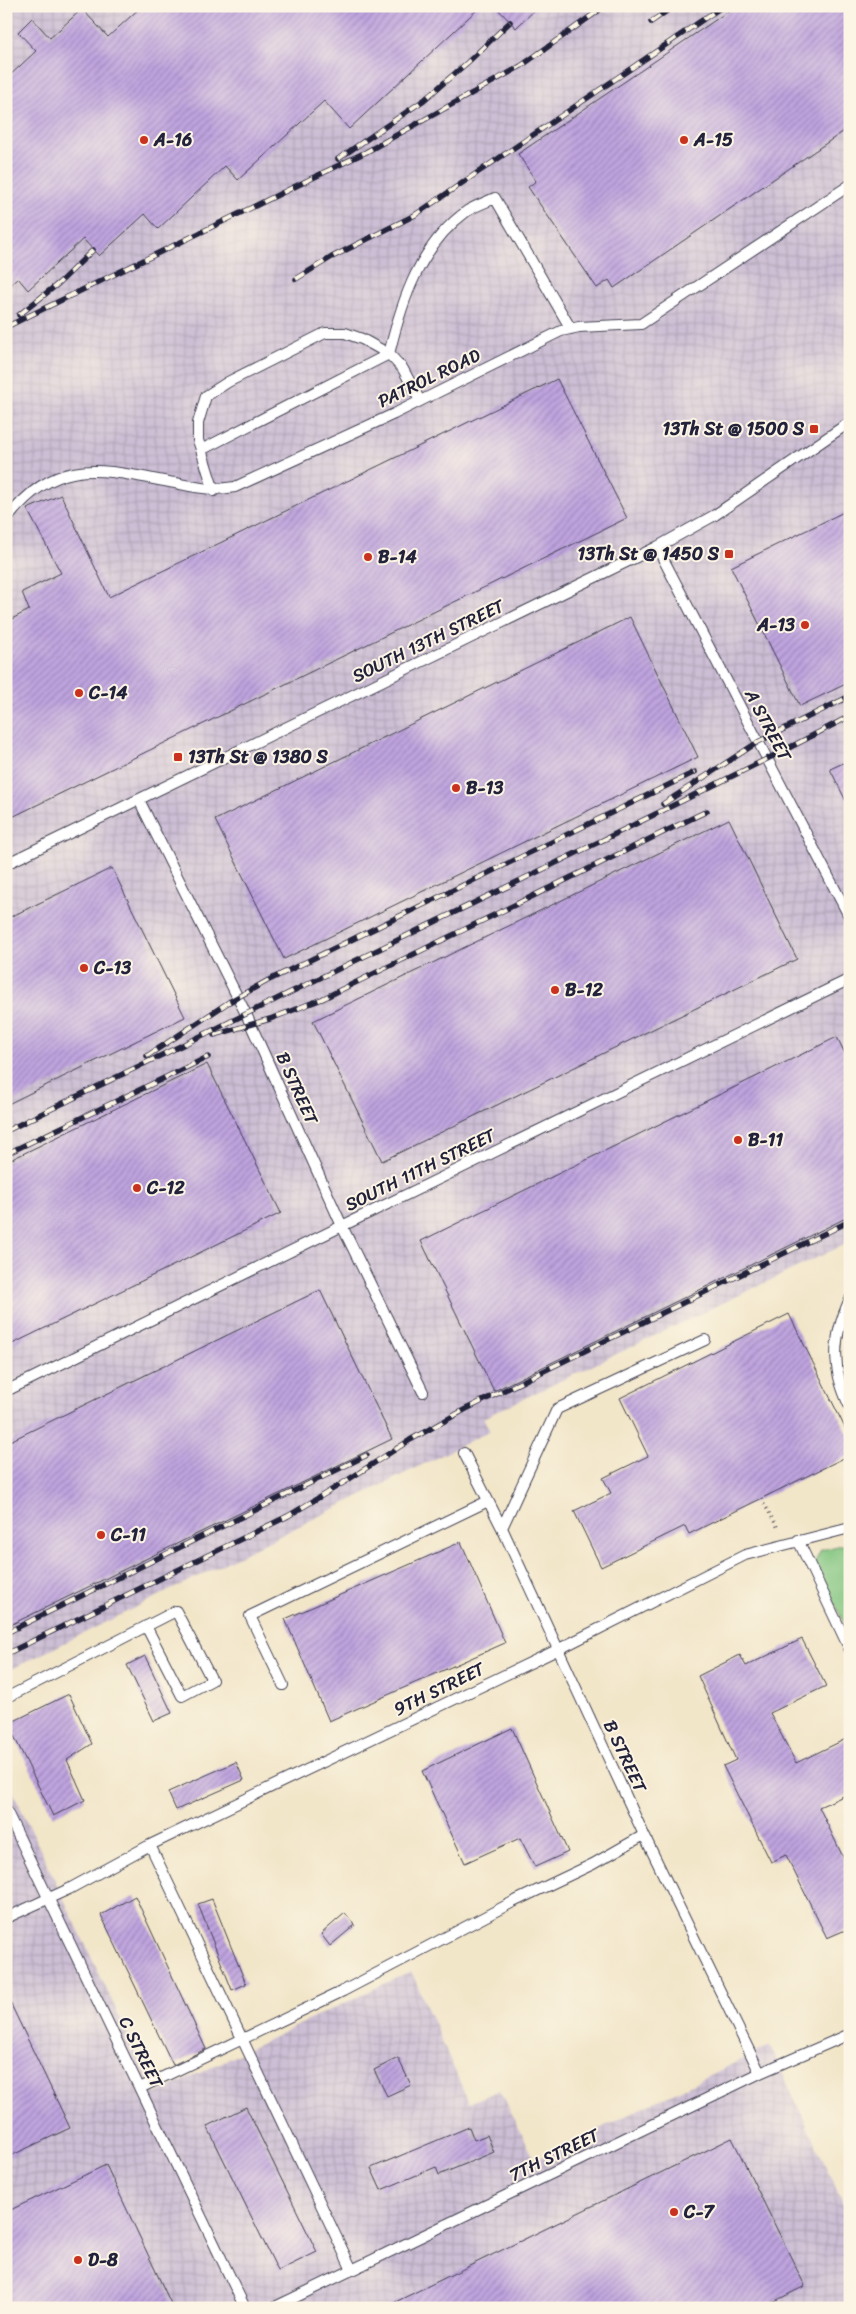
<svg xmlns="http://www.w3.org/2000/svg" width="856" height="2314" font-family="Sriracha,sans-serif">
	<defs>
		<pattern id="industrial-grid" width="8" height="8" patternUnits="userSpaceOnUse" patternTransform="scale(1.25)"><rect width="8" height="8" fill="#ccbed4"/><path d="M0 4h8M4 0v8" fill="none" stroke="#afa3b7"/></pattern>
		<pattern id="building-hatch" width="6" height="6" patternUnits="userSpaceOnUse" patternTransform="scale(1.25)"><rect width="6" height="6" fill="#bfa4df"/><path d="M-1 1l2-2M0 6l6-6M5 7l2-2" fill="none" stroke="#9b85b6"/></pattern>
	</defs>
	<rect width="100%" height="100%" fill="#fcf5e5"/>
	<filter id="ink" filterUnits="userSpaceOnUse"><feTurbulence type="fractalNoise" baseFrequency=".02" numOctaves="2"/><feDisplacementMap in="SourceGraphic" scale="10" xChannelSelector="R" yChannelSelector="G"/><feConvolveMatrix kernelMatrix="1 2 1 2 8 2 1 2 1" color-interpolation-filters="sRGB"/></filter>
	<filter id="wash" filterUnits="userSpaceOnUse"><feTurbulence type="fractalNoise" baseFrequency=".0096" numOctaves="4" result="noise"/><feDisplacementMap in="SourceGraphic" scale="20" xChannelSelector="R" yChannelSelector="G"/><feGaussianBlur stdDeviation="1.12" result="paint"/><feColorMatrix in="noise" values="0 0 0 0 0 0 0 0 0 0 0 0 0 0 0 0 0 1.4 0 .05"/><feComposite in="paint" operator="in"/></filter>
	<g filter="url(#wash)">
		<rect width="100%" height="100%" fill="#f2e6c9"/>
		<path fill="url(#industrial-grid)" d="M6,6H850V1242L483,1418L490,1431L6,1672Z
			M6,1777L156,2094L411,1971L469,2103L500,2090L535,2160L770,2046L850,2218V2308H6Z"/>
		<path fill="#81c57f" stroke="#52745d" d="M850,1543V1636L815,1562L821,1550Z"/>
		<g id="blocks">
			<path fill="url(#building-hatch)" d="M142,6H481L349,129L324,101L238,180L225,166L158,229L145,214L99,256L83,239L28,290L18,278L6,289V79L36,51L18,32L32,18L50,38L82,9L108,37Z
				M495,6H539L516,28Z
				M736,6H850V127L614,288L609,280L597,288L528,187L536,181L518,154Z
				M557,379L627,518L6,820V622L29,610L22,592L61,573L27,509L61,495L109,597Z
				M850,509V682L800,706L731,567Z
				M630,617L698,757L284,959L215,820Z
				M850,760V809L830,769Z
				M729,819L797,959L382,1161L313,1021Z
				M112,868L185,1017L6,1105V919Z
				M837,1037L850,1064V1216L494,1391L421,1241Z
				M207,1064L281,1213L6,1347V1162Z
				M320,1290L392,1439L6,1627V1443Z
				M789,1314L850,1438V1455L689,1534L685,1526L601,1567L574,1511L611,1493L603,1478L648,1456L620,1398Z
				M461,1542L505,1643L329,1721L285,1619Z
				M802,1639L826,1686L770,1713L796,1763L850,1737V1793L819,1807L844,1859L850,1856V1928L827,1938L786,1855L771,1862L723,1766L736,1760L698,1676L740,1655L746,1666Z
				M145,1656L172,1713L154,1721L127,1665Z
				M69,1694L92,1744L67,1760L85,1800L53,1816L8,1724Z
				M512,1728L568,1852L535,1867L520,1838L465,1863L422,1771Z
				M236,1762L244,1780L176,1810L168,1792Z
				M135,1896L206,2049L173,2065L101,1915Z
				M212,1899L246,1984L232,1990L198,1904Z
				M345,1913L355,1925L330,1946L321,1934Z
				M6,1994L70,2128L6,2158Z
				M398,2058L411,2085L387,2096L374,2070Z
				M246,2107L317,2252L278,2271L207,2126Z
				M469,2127L474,2140L487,2135L494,2152L439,2175L436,2167L381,2190L371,2168Z
				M732,2138L805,2286L761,2308H383Z
				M106,2165L173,2308H6V2212Z"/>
		</g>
	</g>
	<g filter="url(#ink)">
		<use href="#blocks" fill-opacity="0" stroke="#413f50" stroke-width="1"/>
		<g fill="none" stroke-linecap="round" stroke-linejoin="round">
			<defs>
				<path id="lane" d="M201,450L389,354C402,300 420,245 467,211C475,206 486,202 495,198L571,329
					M214,491L198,440V423L206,396L228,382L325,333H345L362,339L389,354L403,369L420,401
					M6,520C58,453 102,470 175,483C200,488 210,491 235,487L394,414L561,331L579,327L641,324L850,185
					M657,547L850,918
					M139,800L246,1014L342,1226L423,1392
					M6,864L657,547L715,515L850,422
					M850,1299C832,1338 831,1368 850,1407
					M6,1391L342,1226L850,979
					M464,1453L502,1528L644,1835L760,2073
					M502,1528L557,1409L705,1340
					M798,1540L850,1650
					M283,1685L250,1616L488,1501
					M6,1698L176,1611L212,1680L182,1696L146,1626
					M6,1810L245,2308
					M150,1845L352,2270
					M6,1918L69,1889L150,1845L557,1650L745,1555L850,1528
					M140,2088L343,1991L513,1902L593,1864L644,1835
					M273,2308L760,2073L850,2034"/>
			</defs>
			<use href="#lane" stroke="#413f50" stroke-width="12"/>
			<path stroke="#413f50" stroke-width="3" stroke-dasharray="1 4" stroke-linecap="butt" d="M764,1504L778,1528"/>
			<use href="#lane" stroke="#fff" stroke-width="10"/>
			<defs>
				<path id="rail" d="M651,22L674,6
					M338,159L424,100L468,62L510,22
					M296,279L332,257L415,215L723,6
					M19,315L59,283L93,250
					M6,327L366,152L521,66L605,6
					M663,804L758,742L850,696
					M214,1035L270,1019L322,999L707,811
					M147,1056L229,1002L267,981L695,772
					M6,1131L607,838L783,751L850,716
					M6,1154L208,1057
					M6,1633L367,1455
					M6,1654L288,1516L343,1483L410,1440L466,1409L850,1221"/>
			</defs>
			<use href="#rail" stroke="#22223b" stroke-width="5.5"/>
			<use href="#rail" stroke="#fcf5e5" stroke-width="4" stroke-dasharray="11" stroke-linecap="butt"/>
		</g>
	</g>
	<g fill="#c8321e" stroke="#fcf5e5" stroke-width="2">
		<circle cx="144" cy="140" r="5"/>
		<circle cx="684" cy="140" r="5"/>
		<rect x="809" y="424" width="10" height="10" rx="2.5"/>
		<rect x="724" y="549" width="10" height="10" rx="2.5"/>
		<circle cx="368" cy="557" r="5"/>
		<circle cx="805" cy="625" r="5"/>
		<circle cx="79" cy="693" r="5"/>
		<rect x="173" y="752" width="10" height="10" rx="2.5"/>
		<circle cx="456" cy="788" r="5"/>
		<circle cx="84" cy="968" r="5"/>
		<circle cx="555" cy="990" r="5"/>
		<circle cx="738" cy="1140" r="5"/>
		<circle cx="137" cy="1188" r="5"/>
		<circle cx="101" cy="1535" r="5"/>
		<circle cx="674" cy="2212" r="5"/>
		<circle cx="78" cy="2260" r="5"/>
	</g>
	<g text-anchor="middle" stroke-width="4" stroke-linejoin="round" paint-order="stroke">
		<g font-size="18" font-weight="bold" fill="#22223b" stroke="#fcf5e5" text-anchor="start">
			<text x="154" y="146">A-16</text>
			<text x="694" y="146">A-15</text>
			<text x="804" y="435" text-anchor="end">13Th St @ 1500 S</text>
			<text x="719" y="560" text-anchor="end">13Th St @ 1450 S</text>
			<text x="378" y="563">B-14</text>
			<text x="795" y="631" text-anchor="end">A-13</text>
			<text x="89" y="699">C-14</text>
			<text x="188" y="763">13Th St @ 1380 S</text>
			<text x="466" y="794">B-13</text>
			<text x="94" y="974">C-13</text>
			<text x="565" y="996">B-12</text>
			<text x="748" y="1146">B-11</text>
			<text x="147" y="1194">C-12</text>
			<text x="111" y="1541">C-11</text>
			<text x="684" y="2218">C-7</text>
			<text x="88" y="2266">D-8</text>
		</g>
		<g font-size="18" fill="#22223b" stroke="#fcf5e5">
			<text transform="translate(429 378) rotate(-26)" y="6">PATROL ROAD</text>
			<text transform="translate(428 641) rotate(-26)" y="6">SOUTH 13TH STREET</text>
			<text transform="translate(768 725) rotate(62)" y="6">A STREET</text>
			<text transform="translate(297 1088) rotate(66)" y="6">B STREET</text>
			<text transform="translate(420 1170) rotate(-26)" y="6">SOUTH 11TH STREET</text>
			<text transform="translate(439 1689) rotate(-26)" y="6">9TH STREET</text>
			<text transform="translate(625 1756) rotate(65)" y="6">B STREET</text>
			<text transform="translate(141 2052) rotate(64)" y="6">C STREET</text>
			<text transform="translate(554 2155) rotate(-26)" y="6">7TH STREET</text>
		</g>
	</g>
	<rect width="856" height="2314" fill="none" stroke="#fcf5e5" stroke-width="25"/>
</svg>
